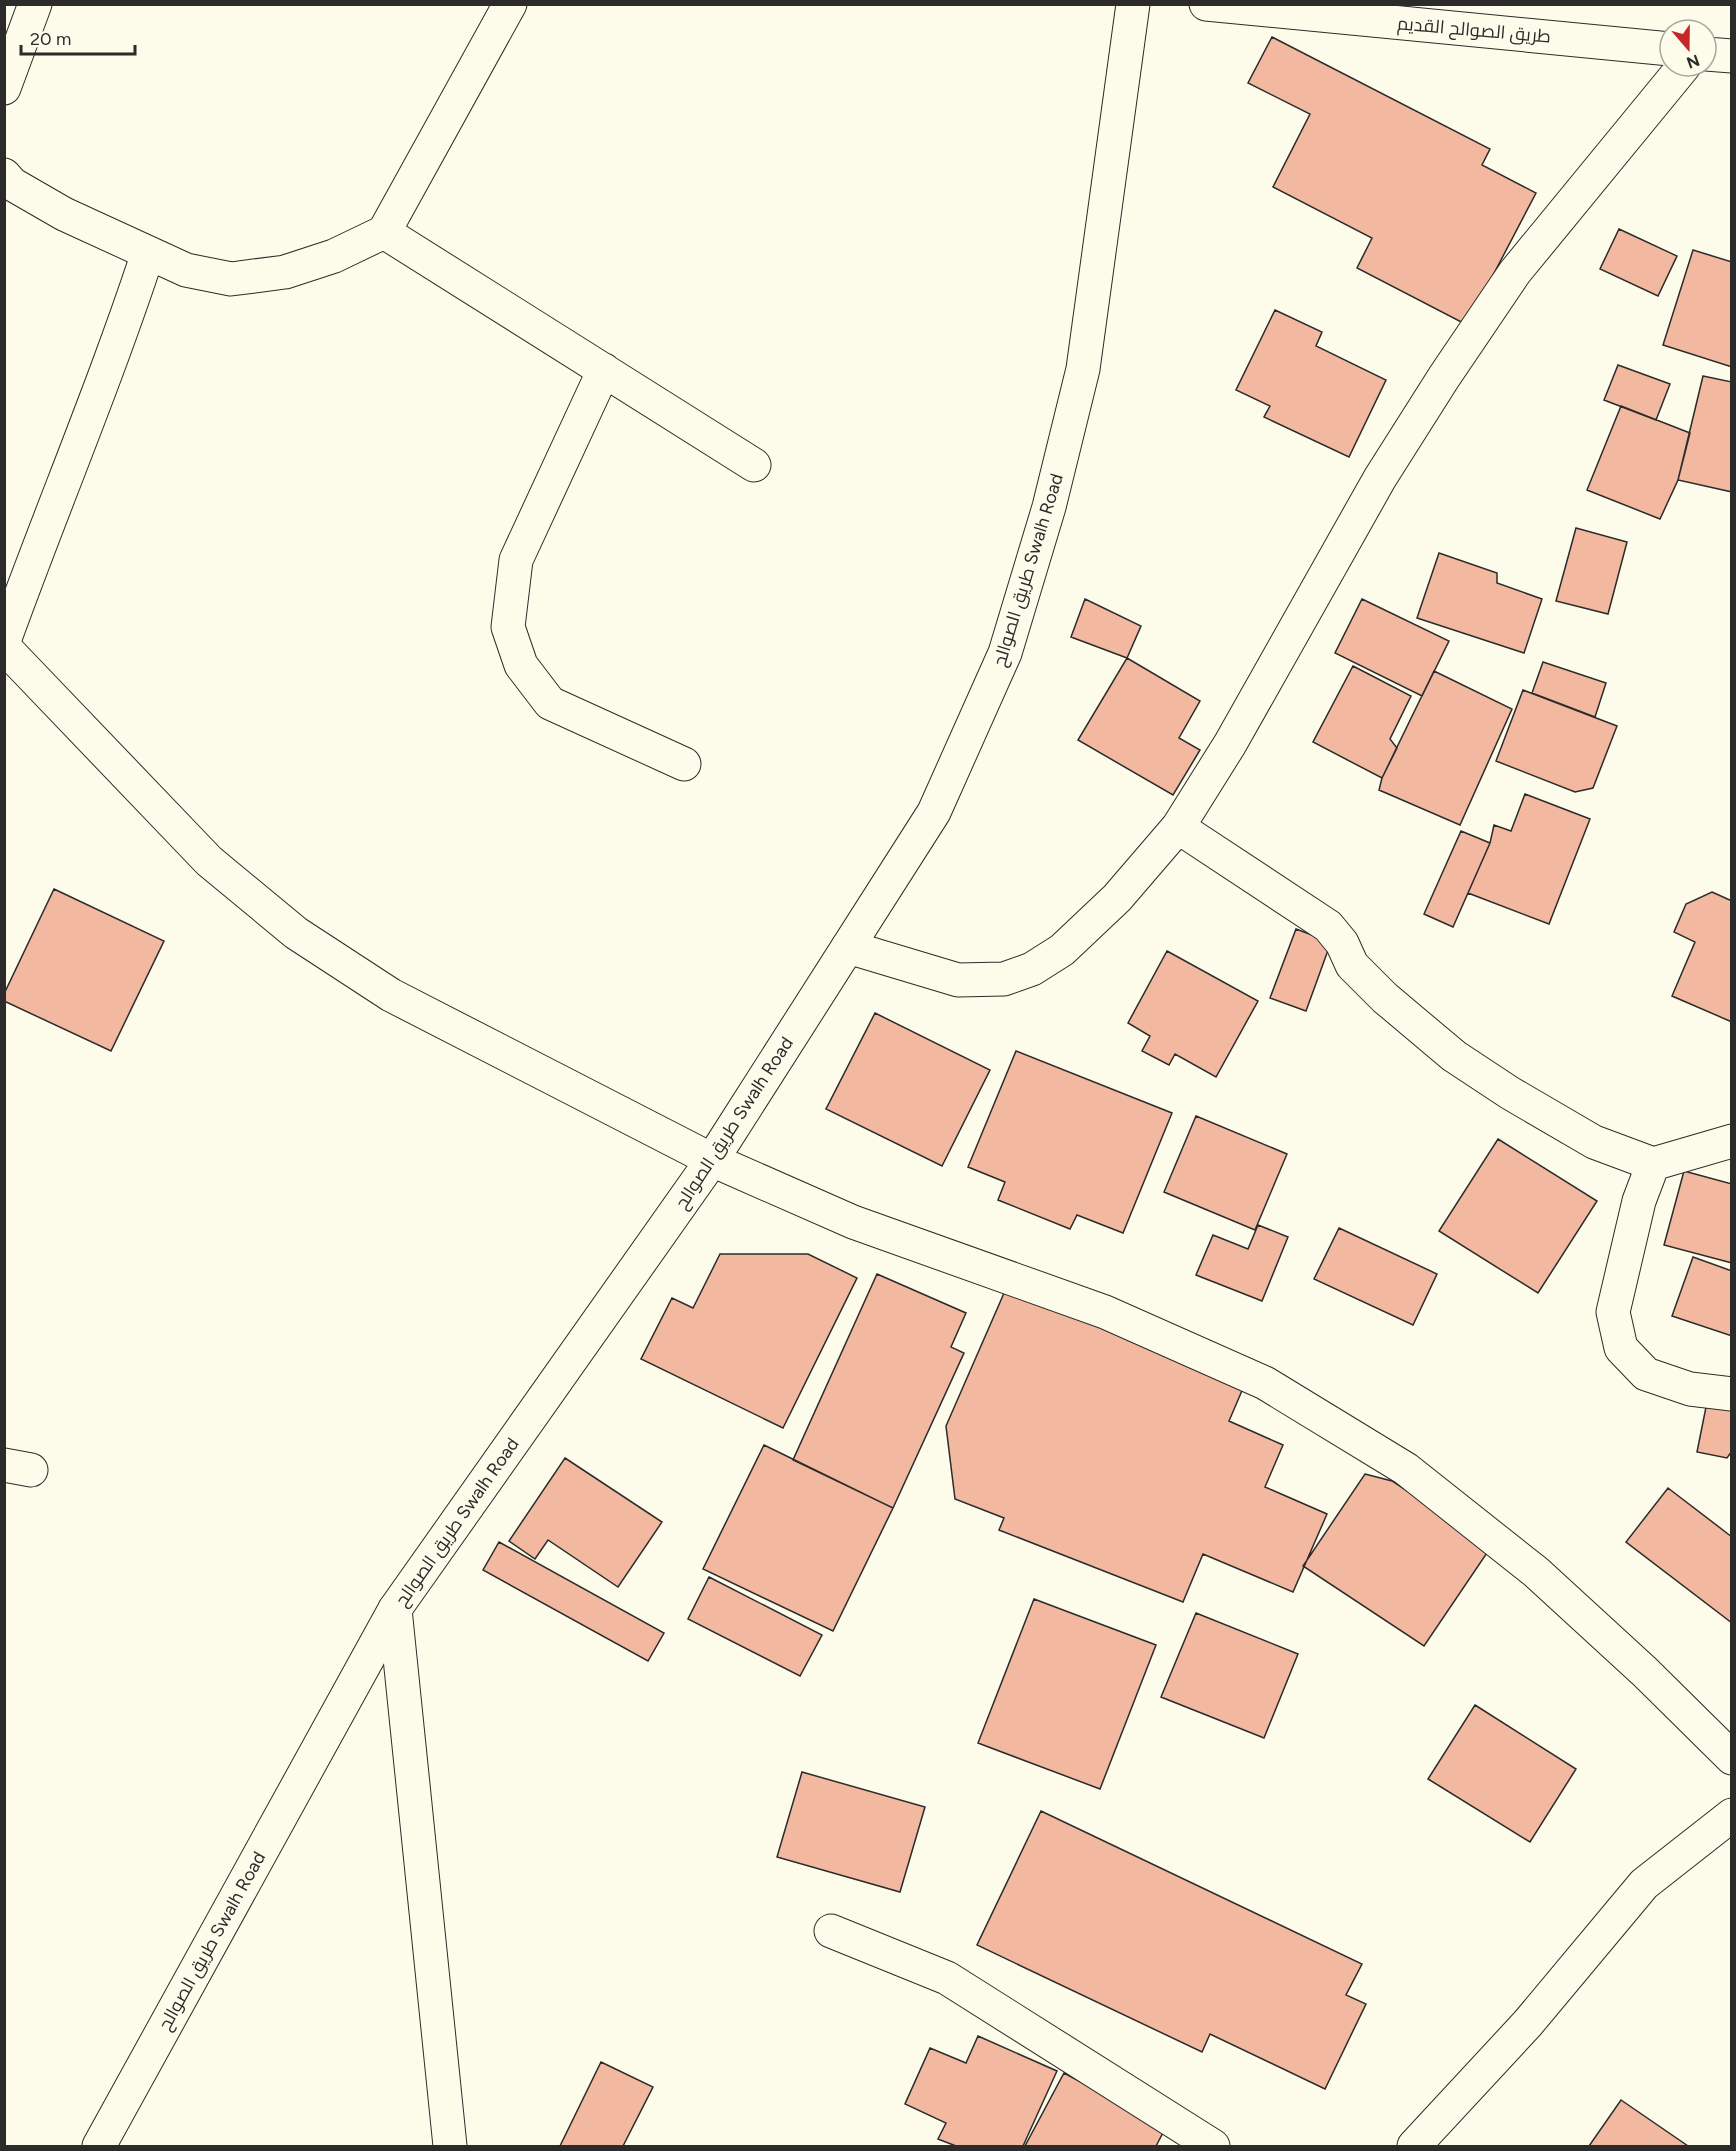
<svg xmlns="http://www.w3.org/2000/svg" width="1736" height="2151" font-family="Figtree,Cairo,sans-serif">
	<rect width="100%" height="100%" fill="#fdfbea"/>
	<path fill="#f2b8a0" stroke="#2b2b2b" stroke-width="1.5" d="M1272,37L1490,149L1482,165L1536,193L1467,325L1357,268L1372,238L1273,187L1310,114L1248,83Z
		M1619,229L1677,256L1658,296L1600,269Z
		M1693,250L1732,262V367L1663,345Z
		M1275,310L1322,332L1316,346L1386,380L1349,457L1264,417L1270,406L1236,390Z
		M1618,365L1670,384L1656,420L1604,400Z
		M1703,376L1732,382V492L1678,480Z
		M1621,406L1690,433L1678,480L1660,519L1587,490Z
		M1576,528L1627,542L1608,614L1556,601Z
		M1439,553L1497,573V583L1542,599L1524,653L1417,618Z
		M1085,599L1141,626L1127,658L1071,637Z
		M1362,599L1449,641L1422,696L1335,653Z
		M1127,658L1200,701L1179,738L1200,750L1173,795L1078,740Z
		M1543,662L1606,683L1595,717L1532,693Z
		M1353,666L1411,696L1390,739L1397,748L1382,778L1313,742Z
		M1434,671L1512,709L1460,825L1379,790L1382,778Z
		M1523,690L1617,726L1593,788L1575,792L1496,761Z
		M1525,794L1590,819L1549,924L1468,893L1490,843L1494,825L1511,831Z
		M1461,831L1490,843L1453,927L1424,914Z
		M54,889L164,941L111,1051L4,1001V994Z
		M1712,892L1732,901V1022L1672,996L1695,942L1674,932L1686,904Z
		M1296,929L1331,942L1306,1011L1270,998Z
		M1167,951L1258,1001L1216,1077L1175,1054L1169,1065L1142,1051L1150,1036L1128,1023Z
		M875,1013L990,1070L942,1166L826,1109Z
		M1016,1051L1172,1113L1123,1233L1077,1215L1070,1229L998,1200L1005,1182L968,1167Z
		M1196,1116L1287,1154L1255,1230L1164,1192Z
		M1498,1139L1597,1201L1538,1293L1439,1231Z
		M1684,1171L1732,1184V1263L1664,1245Z
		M1258,1225L1288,1237L1262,1301L1196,1275L1213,1235L1248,1249Z
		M1339,1228L1437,1274L1413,1325L1314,1279Z
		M720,1254H808L857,1278L783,1428L641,1359L672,1298L693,1308Z
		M1693,1257L1732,1271V1336L1672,1316Z
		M877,1274L966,1313L951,1347L964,1353L893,1508L793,1460Z
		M1008,1284L1244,1386L1229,1421L1283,1445L1265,1487L1327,1514L1293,1592L1203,1554L1183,1602L999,1530L1004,1518L955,1499L946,1426Z
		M1707,1402L1732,1406V1451L1727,1458L1697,1452Z
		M764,1445L893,1508L833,1631L703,1569Z
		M565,1458L662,1522L618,1587L548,1540L535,1559L509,1541Z
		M1365,1474L1392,1481L1491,1547L1424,1646L1303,1566Z
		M1668,1488L1732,1537V1623L1626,1542Z
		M499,1542L664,1633L648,1661L483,1570Z
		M709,1577L822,1635L800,1676L688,1619Z
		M1034,1599L1156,1645L1100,1789L978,1743Z
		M1196,1613L1298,1654L1264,1738L1161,1697Z
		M1475,1705L1576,1769L1530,1842L1428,1779Z
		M802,1772L925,1807L900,1892L777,1857Z
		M1041,1811L1362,1964L1346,1995L1366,2004L1325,2089L1210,2034L1202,2052L977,1945Z
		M978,2036L1057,2071L1023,2146H956L938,2139L946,2123L905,2104L930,2048L966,2063Z
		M601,2062L653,2087L623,2146H560Z
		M1064,2073L1166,2127L1156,2146H1025Z
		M1621,2100L1688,2146H1589Z"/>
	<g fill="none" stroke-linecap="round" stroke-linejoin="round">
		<defs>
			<path id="street" d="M1206,4L1670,49
				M1706,54L1732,56
				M4,88L35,4
				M4,175L12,184L64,214L186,270L231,279L285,272L334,256L384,232L510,4
				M384,232L754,465
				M604,370L516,560L508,627L521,665L550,703L684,764
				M4,641C51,511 105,384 148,253
				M1178,827L1328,926L1342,943L1352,965L1385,998L1454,1056L1510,1093L1594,1142L1653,1164L1732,1141
				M848,947L958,980L1004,979L1032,969L1062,950L1117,898L1178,827L1230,744L1380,478L1444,377L1515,272L1684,66
				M712,1160L853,1222L1105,1312L1265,1383L1406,1469L1536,1572L1645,1672L1732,1758
				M1653,1164L1639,1201L1613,1312L1621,1348L1646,1374L1690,1389L1732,1394
				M4,1465L31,1470
				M395,1609L450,2146
				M831,1931L947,1978L1213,2146
				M1414,2146L1528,2023L1644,1884L1732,1815"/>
			<path id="secondary" d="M4,647L209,861L296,933L391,995L712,1160
				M99,2146L395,1609L712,1160L934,812L1005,653L1049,507L1083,369L1133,4"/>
		</defs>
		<use href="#street" stroke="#2b2b2b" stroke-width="35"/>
		<use href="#secondary" stroke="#2b2b2b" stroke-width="35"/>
		<use href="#street" stroke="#fdfbea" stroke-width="33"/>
		<use href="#secondary" stroke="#fdfbea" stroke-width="33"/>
	</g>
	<g text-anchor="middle" stroke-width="4.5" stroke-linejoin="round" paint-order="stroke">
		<g font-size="18" fill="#2b2b2b" stroke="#fdfbea">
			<text transform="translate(1474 30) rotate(5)" y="6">طريق الصوالح القديم</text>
			<text transform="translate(1028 570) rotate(-73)" y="6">طريق الصوالح Swalh Road</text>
			<text transform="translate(734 1123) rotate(-57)" y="6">طريق الصوالح Swalh Road</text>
			<text transform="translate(457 1522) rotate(-55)" y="6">طريق الصوالح Swalh Road</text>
			<text transform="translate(212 1941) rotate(-61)" y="6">طريق الصوالح Swalh Road</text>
		</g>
	</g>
	<rect width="1736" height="2151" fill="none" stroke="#2b2b2b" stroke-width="12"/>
	<g transform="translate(1688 48) rotate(160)"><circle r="28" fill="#fdfbea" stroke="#a9a89e" stroke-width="1.5"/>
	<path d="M0-4.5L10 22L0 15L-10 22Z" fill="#c62828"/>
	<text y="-9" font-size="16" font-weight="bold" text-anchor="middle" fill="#2b2b2b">N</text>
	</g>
	<path d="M21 45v9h114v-9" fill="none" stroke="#2b2b2b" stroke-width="3"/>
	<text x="30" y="45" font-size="18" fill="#2b2b2b" stroke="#fdfbea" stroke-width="4.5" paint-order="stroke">20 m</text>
</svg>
